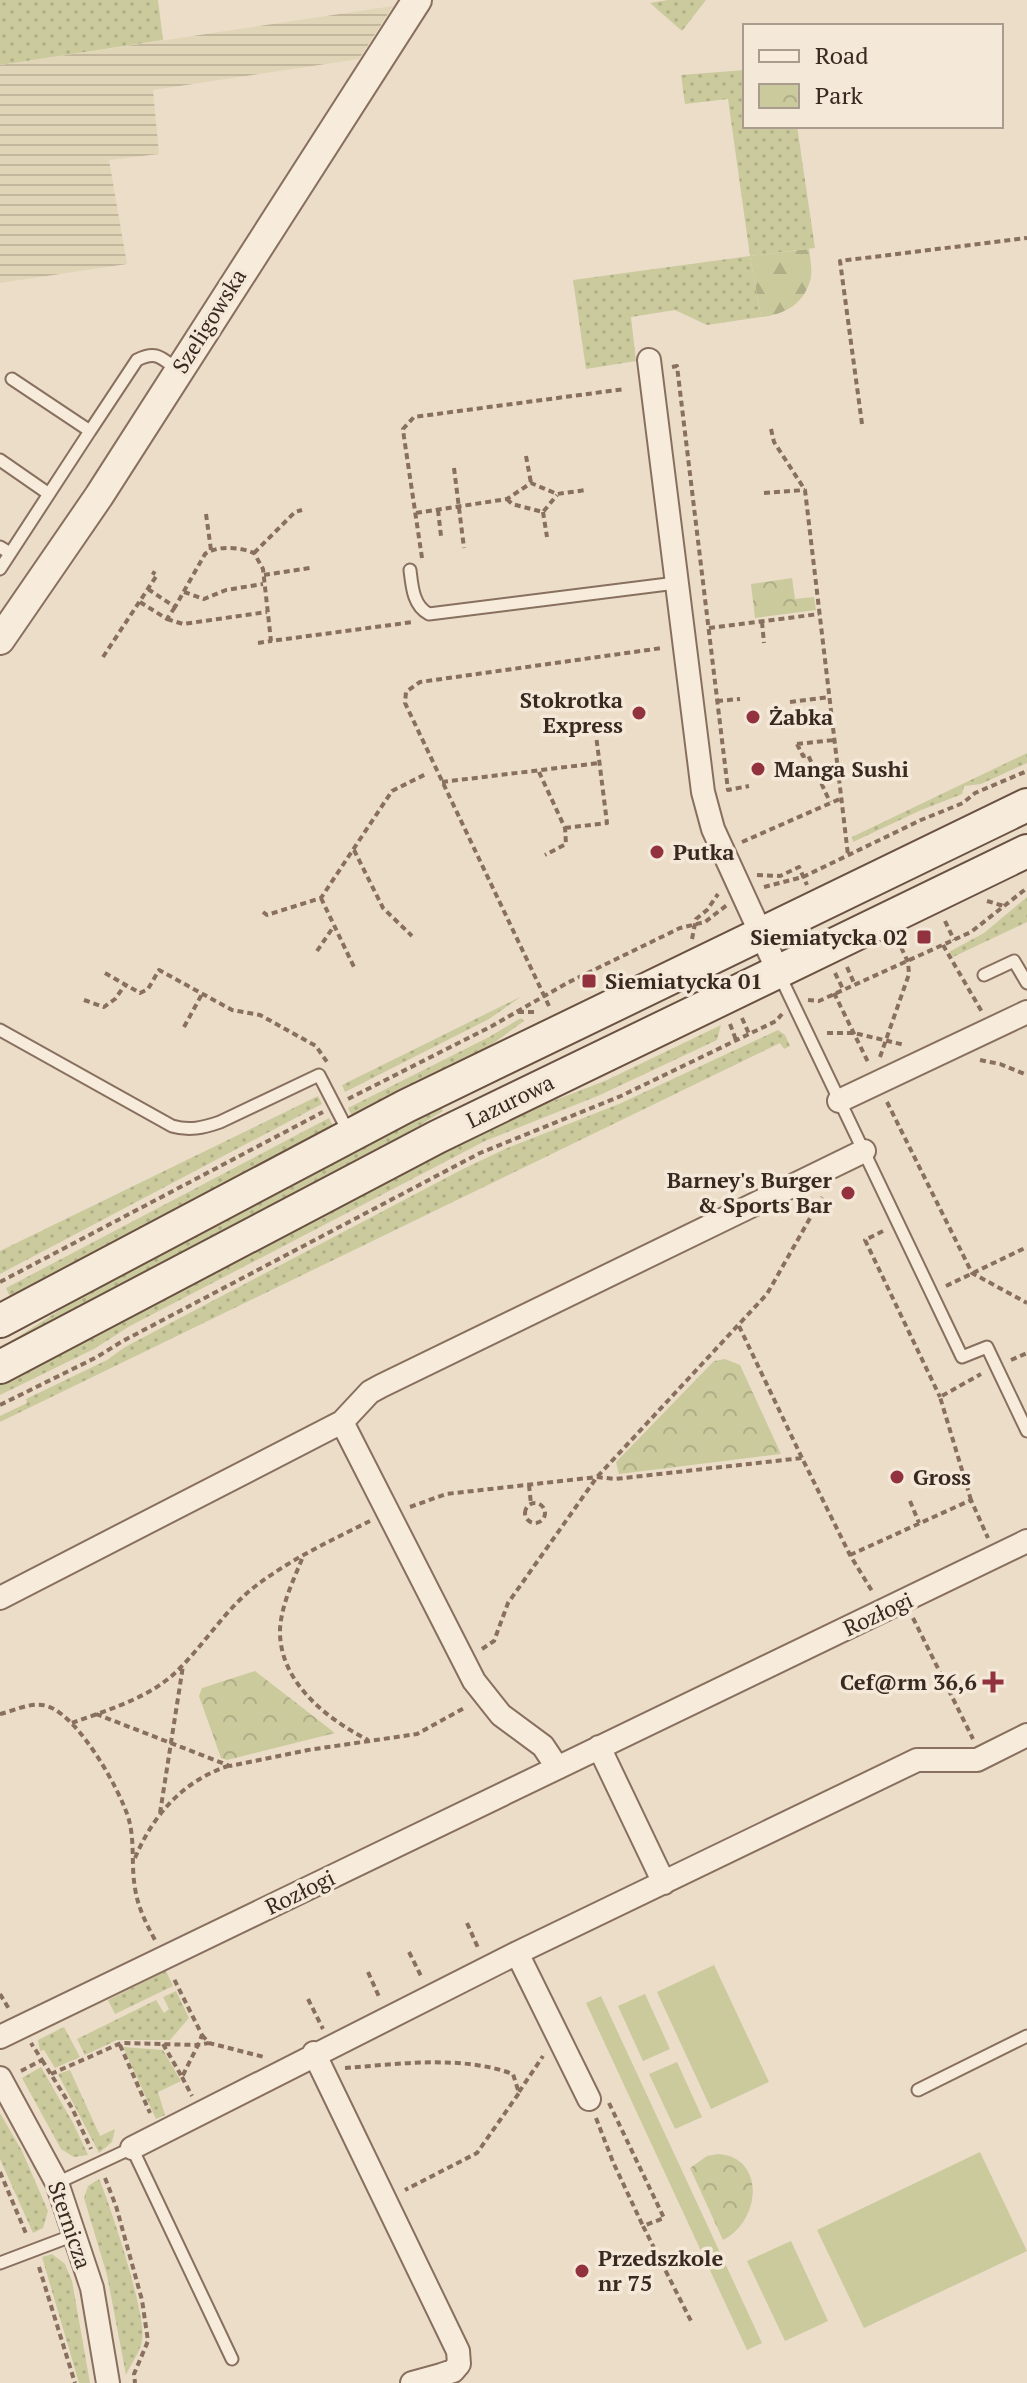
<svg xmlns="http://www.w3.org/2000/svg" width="1027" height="2383" font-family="'PT Serif',serif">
	<defs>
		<pattern id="farmland-rules" width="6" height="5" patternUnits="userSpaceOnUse" patternTransform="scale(2)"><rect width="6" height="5" fill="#e1d5b7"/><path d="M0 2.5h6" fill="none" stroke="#c2b79d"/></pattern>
		<pattern id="grass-dots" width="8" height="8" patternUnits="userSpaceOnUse" patternTransform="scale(2)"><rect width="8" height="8" fill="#caca9d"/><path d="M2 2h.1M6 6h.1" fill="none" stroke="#aeae87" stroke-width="1.8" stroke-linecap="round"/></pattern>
		<pattern id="forest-firs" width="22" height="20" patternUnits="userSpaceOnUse" patternTransform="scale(2)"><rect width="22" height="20" fill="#caca9d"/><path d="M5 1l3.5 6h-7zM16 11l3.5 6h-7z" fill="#aeae87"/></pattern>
		<pattern id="park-crowns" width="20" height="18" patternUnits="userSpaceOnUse" patternTransform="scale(2)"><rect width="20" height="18" fill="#caca9d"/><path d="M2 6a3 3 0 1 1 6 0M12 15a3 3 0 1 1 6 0" fill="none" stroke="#aeae87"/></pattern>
	</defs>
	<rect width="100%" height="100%" fill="#ecddc9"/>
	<path fill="url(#farmland-rules)" d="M393,6L359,59L153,90L159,154L109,160L127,264L0,283V65Z"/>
	<path fill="url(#grass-dots)" d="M0,0H158L163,40L0,65Z
		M668,0H706L682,31L650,3Z
		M745,70V126H797L815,248L750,256L761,317L707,325L675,310L631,317L636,361L586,369L573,280L750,256L728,99L685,104L681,75Z
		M1027,753V763L981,784L964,786L962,794L919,811L853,842L852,837Z
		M1027,897V922L953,957L949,952L984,933Z
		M522,996L489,1019L345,1092L342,1085Z
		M521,1018L524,1021L484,1050L353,1118L348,1108L489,1037Z
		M721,1025L717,1040L600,1095L485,1141L130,1326L94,1349L0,1395V1382L346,1200L504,1120L607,1080Z
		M778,1030L785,1035L790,1046L784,1049L780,1043L0,1422V1416L27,1403L26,1399L107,1360L125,1347L461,1170L505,1149L619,1104Z
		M318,1096L322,1104L0,1274V1251Z
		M440,1106L443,1111L380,1150L3,1349L2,1347L96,1287Z
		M329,1118L334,1128L14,1298L10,1297L6,1288Z
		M166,1971L173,1986L115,2014L108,2000Z
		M176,1991L189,2018L170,2040H117L85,2055L77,2039L156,2000L164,2013L169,2009L163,1997Z
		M64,2027L80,2057L55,2068L44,2050L40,2051L38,2040Z
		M123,2047L163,2050L181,2081L158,2092L165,2115L156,2119Z
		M41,2067L73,2123L88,2155L74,2157L61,2149L22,2078Z
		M70,2070L100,2136L115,2129L112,2142L99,2153L58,2074Z
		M0,2113L22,2151L48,2211L43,2228L33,2233L0,2159Z
		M99,2179C110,2204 148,2319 142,2341C140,2352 131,2364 126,2375L107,2275L84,2198L88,2186Z
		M52,2254L65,2264L72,2281L90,2383H79L42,2257Z"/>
	<path fill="url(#forest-firs)" d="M809,249C810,258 813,272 810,281C803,305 783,315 761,317L750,256Z"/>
	<path fill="url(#park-crowns)" d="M792,578L795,599L814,597L816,610L755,618L751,584Z
		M725,1359L740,1365L781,1454L619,1474L616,1462L714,1361Z
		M255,1671L335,1733L227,1760L221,1758L199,1696L202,1688Z
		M718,2154C766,2157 761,2221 723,2240L690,2168L707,2156Z"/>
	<path fill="#caca9d" d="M714,1965L769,2082L711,2109L657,1992Z
		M645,1994L670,2049L643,2061L618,2006Z
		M601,1996L762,2343L747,2350L586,2003Z
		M677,2062L702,2117L675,2129L649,2074Z
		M980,2152L1027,2251L864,2328L817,2230Z
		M791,2241L828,2321L785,2341L747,2261Z"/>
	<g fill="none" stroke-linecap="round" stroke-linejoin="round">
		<defs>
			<path id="service" d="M90,431L137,360C157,350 161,358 178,370
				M0,460L49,494
				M0,547L10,553
				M0,569L90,431L12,379
				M410,570C412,586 413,606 429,614L676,583
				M984,975L1014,961L1027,983
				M780,976L962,1357L987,1347L1027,1431
				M0,1030L172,1126C189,1131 203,1128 220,1122L319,1075L350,1135
				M918,2090L1027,2036
				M57,2183L132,2148L232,2359
				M0,2263L74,2235"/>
			<path id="minor" d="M649,360L703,792L713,829L778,971
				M839,1101L1027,1012
				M342,1422L474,1681L501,1715L543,1746L557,1767
				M0,1598L342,1422L370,1392L381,1386L864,1151
				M599,1747L664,1883
				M517,1953L589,2099
				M0,2037L1027,1541
				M314,2053L458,2351L459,2364L453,2371L441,2375L412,2383
				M0,2078L57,2183L92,2288L108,2383
				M132,2148L517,1953L917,1760H977L1027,1735"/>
			<path id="tertiary" d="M0,640L99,496L417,0"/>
			<path id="secondary" d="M0,1321L406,1106L1027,805
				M0,1367L437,1137L1027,851"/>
		</defs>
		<use href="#service" stroke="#886f5e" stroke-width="15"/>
		<use href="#minor" stroke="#886f5e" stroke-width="26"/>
		<use href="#tertiary" stroke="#886f5e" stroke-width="32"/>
		<use href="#secondary" stroke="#6a5141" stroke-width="36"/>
		<path stroke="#886f5e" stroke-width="4" stroke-dasharray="6 4" stroke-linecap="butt" d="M672,367L677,366L728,790L749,786
			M862,424L840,261L1027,238
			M771,429L774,442L805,490L848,855
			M526,456L531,483
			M454,468L464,548
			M764,493L805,490
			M507,499L512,504L543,512L557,495
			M438,510L441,536
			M543,512L547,537
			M416,513L507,499L531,483L557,494L586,490
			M206,514L211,550
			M254,553L295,512L302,510
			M422,558L404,437L403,429L414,417L625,389
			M264,575L310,568
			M148,589L175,607L205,554C218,545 240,547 254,553L263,569L271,641L413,622
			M184,592L204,599L226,590L263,584
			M140,602L167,619L175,607
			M167,619L183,624L267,612
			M762,622L764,643
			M709,628L819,614
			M258,643L271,641
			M103,657L157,575L152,572
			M717,701L740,699
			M790,702L829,697
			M797,744L803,756L808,755L830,802
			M797,744L834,740
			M539,772L565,828L566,844L545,855
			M442,782L599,763
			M565,828L607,823L595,727
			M742,842L842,798
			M354,850L383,908L412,936
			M757,875L780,876L799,867L807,885
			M764,887L803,877L921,820L963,803L975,793L1027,771
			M321,898L354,967
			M987,901L1004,906
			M263,912L267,915L321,898L392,791L426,774
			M945,921L954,940
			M692,939L696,919L707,910L718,894
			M943,945L982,1012
			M317,951L334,926
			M847,967L854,983
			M105,973L140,993L148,989L159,970L232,1010L260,1015L316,1046L327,1062
			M835,973L843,989
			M834,993L868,1062
			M84,1000L104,1007L115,999L125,985
			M808,1000L819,1001L971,932L1027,888
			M549,1006L405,703L406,692L420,682L662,648
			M518,1012H537
			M742,1018L749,1034
			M730,1024L736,1040
			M184,1027L202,994
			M827,1033H854L905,1045
			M880,1057L909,974L908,962L899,943
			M980,1060L1000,1064L1027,1075
			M348,1099L492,1026L567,983L680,928L705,922L727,905
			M887,1102L972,1273L1027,1303
			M883,1231L865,1240L940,1397
			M0,1282L323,1112
			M946,1286L1027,1247
			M739,1326L802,1458
			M1011,1360L1027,1353
			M0,1405L97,1357L121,1342L480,1153L621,1096L776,1021L782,1014
			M529,1485L531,1504
			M971,1500L940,1397L981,1374
			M910,1501L919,1523
			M525 1513a10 10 0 1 1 20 0a10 10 0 1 1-20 0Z
			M410,1507L446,1494L597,1477L615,1479L802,1458L850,1555L872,1591
			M850,1555L971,1500L988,1538
			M302,1559C293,1581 281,1606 280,1630C279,1682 327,1719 368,1740
			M913,1618L973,1739
			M482,1649L494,1641L508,1603L597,1477L767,1294L822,1197
			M0,1714C13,1711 29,1703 42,1705C75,1708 121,1791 129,1820C135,1843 131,1866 135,1888C138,1908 146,1923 155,1940
			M96,1714L230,1766L308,1750L417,1734L466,1707
			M72,1723C107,1710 150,1698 177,1671C205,1644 226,1608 257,1585C291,1559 332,1540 370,1521
			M160,1813L183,1666
			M135,1858C153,1815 183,1781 228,1766
			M467,1923L479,1950
			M409,1952L421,1976
			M368,1972L380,1999
			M0,1994L9,2009
			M308,1999L323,2029
			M202,2035L209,2043L264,2057
			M163,2044L182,2077L198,2045L209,2043
			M120,2045L150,2113
			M42,2060L72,2108L91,2149
			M345,2068C400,2064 461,2055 513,2074L519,2093L477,2153L405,2190
			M21,2071L42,2060L31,2043
			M51,2074L121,2043L198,2045L202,2035L173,1977
			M182,2077L192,2096
			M519,2092L543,2056
			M609,2103L664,2218L643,2226L692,2323
			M596,2118L613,2162L643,2226
			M0,2172L27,2236
			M105,2178L116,2206L142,2300L148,2341L134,2374L135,2383
			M39,2267L75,2383"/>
		<use href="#service" stroke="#f7ecdc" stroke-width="11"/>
		<use href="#minor" stroke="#f7ecdc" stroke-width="22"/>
		<use href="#tertiary" stroke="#f7ecdc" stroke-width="28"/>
		<use href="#secondary" stroke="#f7ecdc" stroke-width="32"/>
	</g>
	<g fill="#93323f" stroke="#f4e8d8" stroke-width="3">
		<circle cx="639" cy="713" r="8"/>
		<circle cx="753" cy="717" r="8"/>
		<circle cx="758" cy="769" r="8"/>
		<circle cx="657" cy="852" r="8"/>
		<rect x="916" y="929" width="16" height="16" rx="4"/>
		<rect x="581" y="973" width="16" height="16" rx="4"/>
		<circle cx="848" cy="1193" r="8"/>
		<circle cx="897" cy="1477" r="8"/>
		<path d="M989 1670h8v8h8v8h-8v8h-8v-8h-8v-8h8z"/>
		<circle cx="582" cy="2271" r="8"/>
	</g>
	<g text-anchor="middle" stroke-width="7" stroke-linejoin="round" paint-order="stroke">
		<g font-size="22" fill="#392a21" stroke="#f4e8d8">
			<text transform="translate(209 321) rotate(-58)" y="8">Szeligowska</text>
			<text transform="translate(510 1101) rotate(-26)" y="8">Lazurowa</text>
			<text transform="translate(878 1614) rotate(-25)" y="8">Rozłogi</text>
			<text transform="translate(300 1892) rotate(-26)" y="8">Rozłogi</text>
			<text transform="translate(70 2225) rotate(71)" y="8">Sternicza</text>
		</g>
		<g font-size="22" font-weight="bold" fill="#392a21" stroke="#f4e8d8" text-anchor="start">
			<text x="623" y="708" text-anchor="end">Stokrotka<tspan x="623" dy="25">Express</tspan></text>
			<text x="769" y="725">Żabka</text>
			<text x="774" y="777">Manga Sushi</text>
			<text x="673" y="860">Putka</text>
			<text x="908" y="945" text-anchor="end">Siemiatycka 02</text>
			<text x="605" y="989">Siemiatycka 01</text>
			<text x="832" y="1188" text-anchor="end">Barney's Burger<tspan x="832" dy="25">&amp; Sports Bar</tspan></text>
			<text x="913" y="1485">Gross</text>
			<text x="977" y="1690" text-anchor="end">Cef@rm 36,6</text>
			<text x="598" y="2266">Przedszkole<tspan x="598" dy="25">nr 75</tspan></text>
		</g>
	</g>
	<rect x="743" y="24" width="260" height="104" fill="#f4e8d8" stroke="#a99c8f" stroke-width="2"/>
	<rect x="759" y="50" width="40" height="12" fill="#f7ecdc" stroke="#a99c8f" stroke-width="2"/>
	<text x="815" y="64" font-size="24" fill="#392a21">Road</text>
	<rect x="759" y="84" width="40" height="24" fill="url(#park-crowns)" stroke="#a99c8f" stroke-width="2"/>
	<text x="815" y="104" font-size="24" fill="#392a21">Park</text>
</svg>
